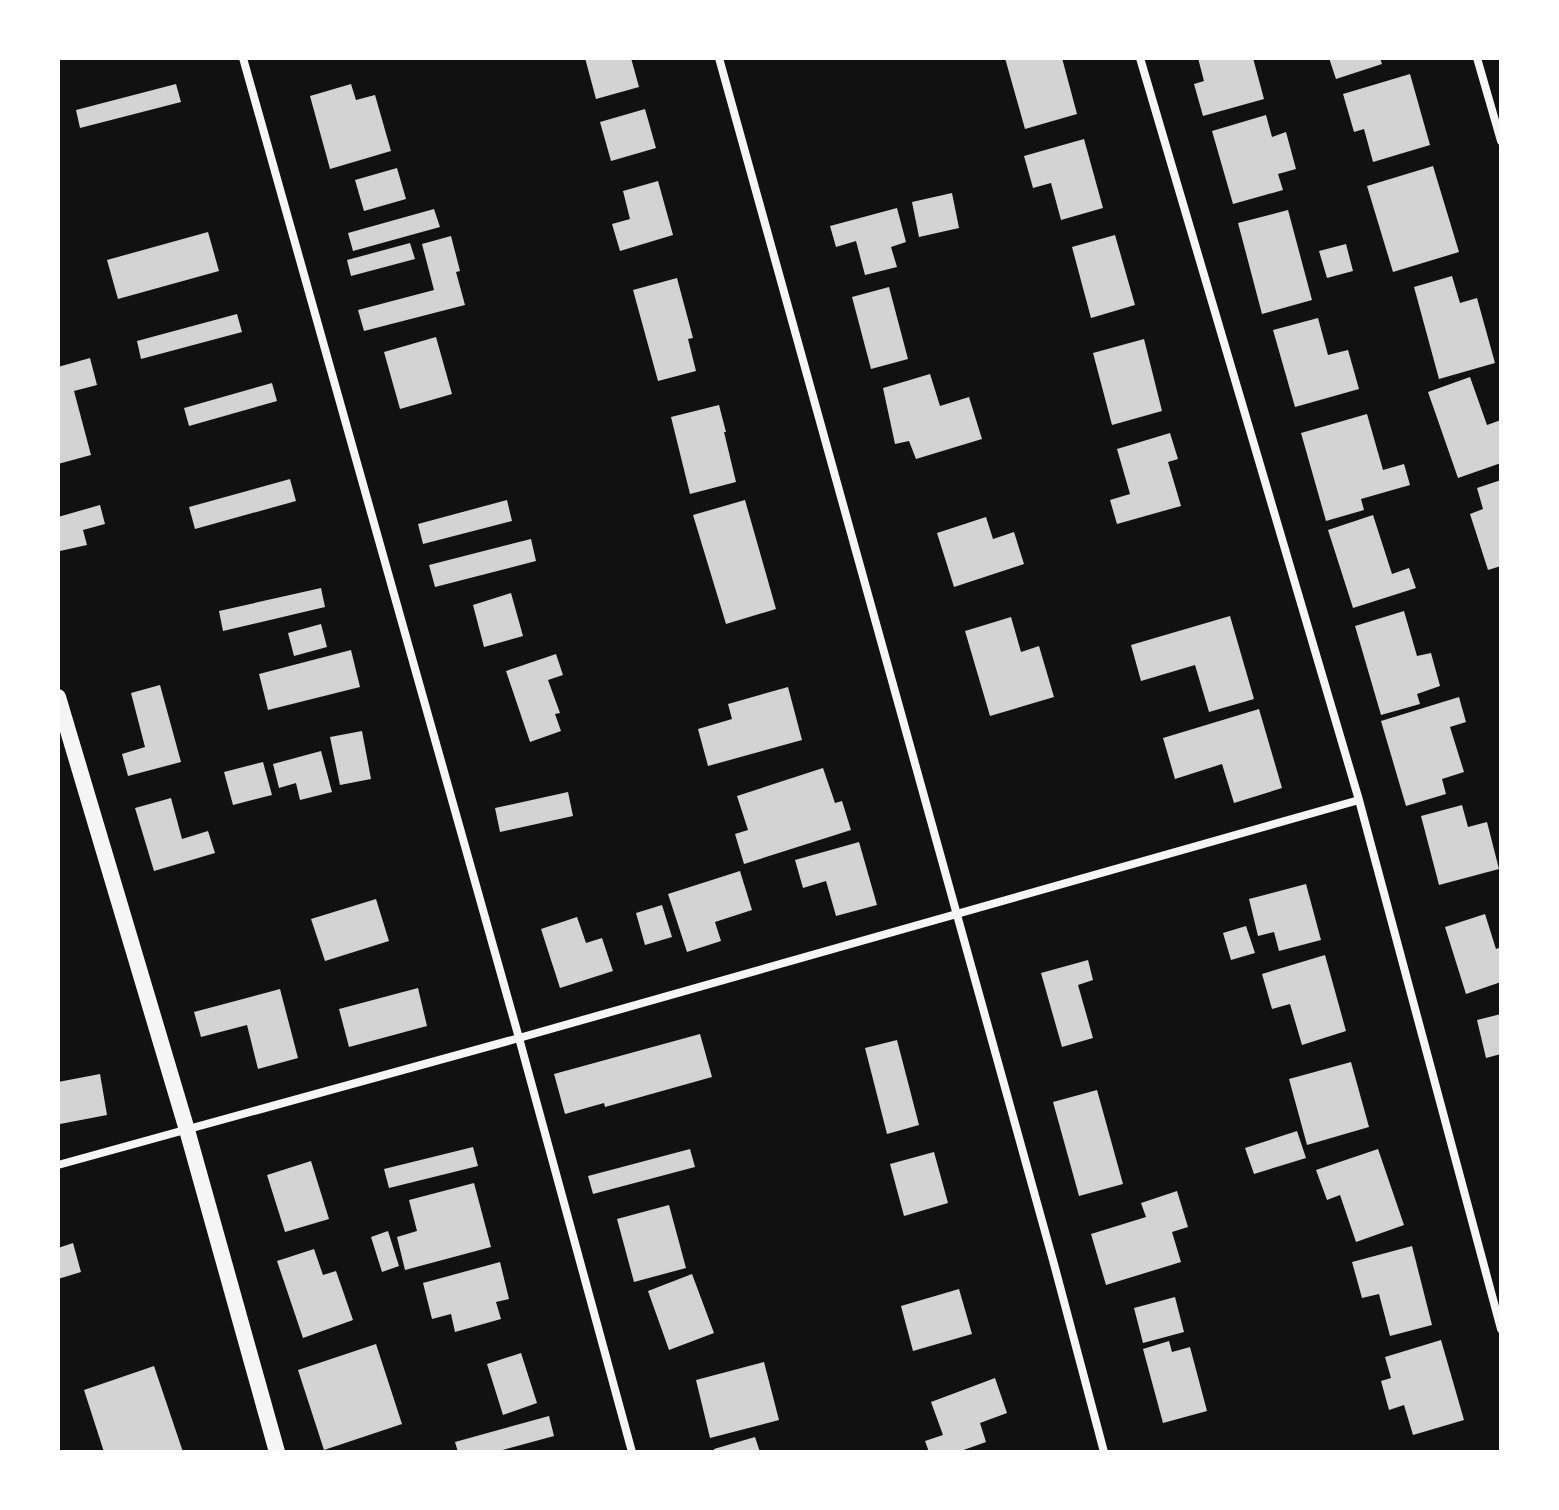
<svg xmlns="http://www.w3.org/2000/svg" width="1559" height="1510" font-family="Signika,sans-serif">
	<rect width="100%" height="100%" fill="#111"/>
	<path fill="#d3d3d3" d="M585,58H631L639,87L596,99Z
		M1005,58H1062L1077,114L1025,129Z
		M1198,58H1253L1264,99L1203,116L1194,84L1204,81Z
		M1329,58H1380L1382,64L1336,79Z
		M1410,74L1430,145L1373,162L1364,129L1354,132L1343,94Z
		M176,84L181,102L80,128L76,110Z
		M351,84L356,100L375,95L391,151L330,169L310,96Z
		M645,109L656,148L611,161L600,122Z
		M1266,115L1272,137L1286,132L1296,169L1278,174L1283,190L1233,204L1212,131Z
		M1084,139L1103,208L1061,220L1051,183L1033,188L1024,156Z
		M1433,166L1459,252L1393,272L1367,186Z
		M397,168L406,199L364,211L355,180Z
		M658,181L673,235L620,251L612,224L630,219L623,191Z
		M952,193L959,228L919,237L912,202Z
		M897,208L906,242L891,247L897,267L865,275L856,241L836,247L830,226Z
		M434,209L440,227L353,251L348,233Z
		M1288,210L1312,300L1262,314L1238,223Z
		M208,232L219,271L118,299L107,260Z
		M1115,235L1135,305L1091,318L1072,247Z
		M451,236L460,271L456,272L465,305L364,331L358,310L434,290L422,244Z
		M410,243L415,259L351,276L347,260Z
		M1346,244L1353,271L1327,278L1319,251Z
		M1452,276L1460,303L1477,298L1495,363L1439,379L1414,287Z
		M677,278L693,338L688,339L696,371L658,381L633,290Z
		M889,287L908,359L871,369L852,297Z
		M237,314L242,332L141,359L137,341Z
		M1318,318L1328,355L1348,350L1359,389L1295,407L1273,330Z
		M436,337L452,394L400,409L384,352Z
		M1144,339L1162,411L1112,425L1093,353Z
		M90,358L97,385L74,391L91,455L58,464V367Z
		M930,374L940,406L969,397L982,439L916,459L909,441L895,444L883,388Z
		M1470,377L1487,425L1501,420V463L1458,478L1428,392Z
		M272,383L277,401L189,426L184,408Z
		M719,405L726,432H724L736,482L690,494L671,417Z
		M1367,414L1383,470L1404,464L1410,485L1361,499L1364,510L1326,521L1301,433Z
		M1170,433L1178,459L1168,462L1181,506L1117,524L1110,500L1130,494L1117,449Z
		M290,479L296,501L195,529L189,507Z
		M1501,480V566L1488,570L1470,514L1483,509L1477,488Z
		M507,500L512,521L423,544L418,524Z
		M745,500L776,609L726,624L693,515Z
		M100,505L105,524L83,530L87,545L60,551L58,542V517Z
		M1373,515L1392,574L1409,568L1416,588L1353,608L1328,530Z
		M986,517L993,539L1014,532L1024,564L954,587L937,533Z
		M531,539L536,561L435,587L429,565Z
		M321,588L325,607L223,631L219,611Z
		M511,593L523,636L484,647L473,605Z
		M1404,611L1417,656L1431,653L1440,686L1417,694L1420,704L1381,715L1355,626Z
		M1230,616L1254,699L1209,712L1195,665L1141,681L1131,645Z
		M1011,617L1021,652L1039,646L1054,697L990,716L965,631Z
		M321,624L327,647L294,656L288,633Z
		M351,650L360,687L268,710L259,674Z
		M556,654L563,675L548,680L560,713L555,714L561,731L530,742L506,671Z
		M160,685L181,762L128,776L122,754L145,747L131,693Z
		M788,687L802,740L708,766L698,729L732,719L728,704Z
		M1459,697L1466,722L1450,727L1464,772L1442,779L1446,794L1406,806L1381,721Z
		M1259,709L1282,788L1234,803L1222,764L1175,779L1163,738Z
		M362,731L371,779L340,785L330,737Z
		M321,751L332,792L300,800L296,783L279,788L273,764Z
		M263,762L272,795L233,805L224,772Z
		M823,768L835,803L842,801L851,830L744,864L735,834L748,830L737,796Z
		M568,792L573,816L500,832L495,808Z
		M171,798L182,839L208,831L215,853L154,871L135,808Z
		M1462,805L1468,827L1487,822L1499,869L1439,885L1421,816Z
		M859,842L877,905L836,916L826,881L803,888L795,860Z
		M740,871L752,910L715,922L721,941L687,952L668,894Z
		M1306,884L1321,940L1279,951L1274,932L1258,936L1249,899Z
		M376,899L389,941L325,961L311,919Z
		M662,905L672,937L645,945L636,913Z
		M1485,914L1496,949L1501,947V982L1466,994L1445,927Z
		M577,917L586,943L602,938L613,971L560,988L541,929Z
		M1246,926L1255,953L1231,960L1223,933Z
		M1325,955L1346,1031L1302,1045L1290,1004L1272,1009L1262,974Z
		M1088,960L1093,980L1078,985L1093,1038L1062,1047L1041,973Z
		M418,988L427,1026L349,1047L339,1009Z
		M280,989L298,1058L258,1069L247,1025L201,1037L194,1012Z
		M1501,1014V1054L1486,1058L1477,1020Z
		M700,1034L712,1077L605,1107L604,1103L565,1114L554,1074Z
		M897,1040L919,1125L887,1134L865,1048Z
		M1351,1062L1369,1127L1307,1145L1289,1079Z
		M100,1074L107,1115L60,1124L58,1082Z
		M1097,1090L1123,1184L1079,1196L1053,1102Z
		M1297,1131L1306,1158L1254,1174L1245,1148Z
		M473,1147L478,1166L389,1188L384,1169Z
		M690,1149L695,1167L593,1194L588,1176Z
		M1378,1149L1404,1225L1356,1242L1340,1195L1327,1200L1316,1170Z
		M934,1152L948,1203L904,1216L890,1164Z
		M311,1161L329,1219L285,1232L267,1175Z
		M474,1183L491,1247L405,1270L397,1237L417,1231L409,1200Z
		M1177,1191L1188,1227L1172,1232L1181,1262L1106,1285L1091,1234L1146,1217L1141,1203Z
		M669,1205L686,1268L634,1282L617,1219Z
		M388,1231L399,1266L382,1272L371,1237Z
		M73,1243L81,1272L58,1279V1248Z
		M1412,1246L1432,1325L1390,1336L1379,1294L1362,1298L1352,1262Z
		M314,1249L323,1275L336,1271L353,1320L303,1338L277,1261Z
		M500,1262L509,1299L496,1302L501,1319L455,1332L451,1314L432,1319L423,1283Z
		M692,1274L714,1333L669,1350L648,1291Z
		M959,1289L972,1334L913,1351L901,1306Z
		M1175,1297L1184,1332L1143,1343L1134,1308Z
		M1441,1340L1464,1420L1413,1435L1404,1405L1389,1410L1381,1381L1391,1378L1385,1357Z
		M1169,1341L1172,1352L1190,1347L1207,1411L1163,1423L1143,1349Z
		M376,1344L402,1424L324,1450L298,1370Z
		M521,1353L537,1403L503,1415L487,1364Z
		M764,1362L779,1420L710,1438L696,1380Z
		M154,1366L183,1452H104L84,1390Z
		M995,1378L1007,1413L980,1423L986,1442L958,1452H929L925,1441L943,1435L931,1402Z
		M549,1416L554,1436L495,1452H458L455,1442Z
		M755,1437L760,1452H715L714,1449Z"/>
	<g fill="none" stroke-linecap="round" stroke-linejoin="round">
		<path stroke="#f5f5f5" stroke-width="8" d="M243,58L519,1038L632,1452
			M719,58L1054,1264L1104,1452
			M1140,58L1359,800L1501,1329
			M1477,58L1501,141
			M58,1165L519,1038L1359,800"/>
		<path stroke="#f5f5f5" stroke-width="16" d="M58,697L187,1130L277,1452"/>
	</g>
	<rect width="1559" height="1510" fill="none" stroke="#ffffff" stroke-width="120"/>
</svg>
